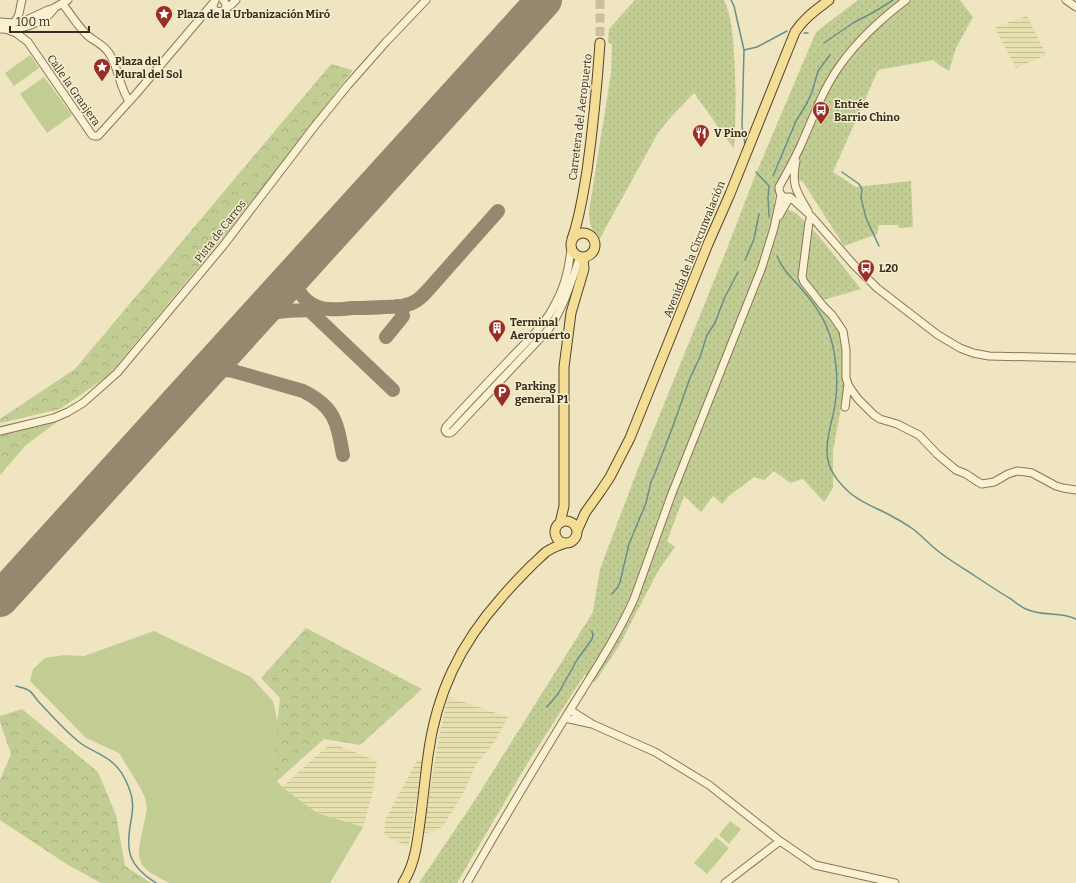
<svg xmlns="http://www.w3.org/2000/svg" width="1076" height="883" font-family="Bitter,serif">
	<defs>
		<pattern id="farmland-rules" width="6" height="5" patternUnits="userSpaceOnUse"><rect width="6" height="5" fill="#e5e0ad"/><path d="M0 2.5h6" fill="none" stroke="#c5c094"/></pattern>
		<pattern id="grass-dots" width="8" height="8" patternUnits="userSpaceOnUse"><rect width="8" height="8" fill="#c2cd94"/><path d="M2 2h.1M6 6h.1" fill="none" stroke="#a7b07f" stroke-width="1.8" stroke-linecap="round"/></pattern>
		<pattern id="forest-crowns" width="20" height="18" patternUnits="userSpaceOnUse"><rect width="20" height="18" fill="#c2cd94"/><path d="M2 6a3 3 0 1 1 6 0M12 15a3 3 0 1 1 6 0" fill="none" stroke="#a7b07f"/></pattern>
	</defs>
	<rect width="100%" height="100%" fill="#efe5c0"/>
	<path fill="url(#farmland-rules)" d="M1027,16L1046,55L1016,68L995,28L1014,20Z
		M449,697L508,717L496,740L475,766L465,790L444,825L437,831L423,833L437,749L445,708Z
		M331,743L377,761L372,795L363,827L317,813L282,787Z
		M418,759L423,761L410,839L408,847L384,835L386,818Z"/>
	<path fill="url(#grass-dots)" d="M635,0H724C732,17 733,36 734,54C736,85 736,117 734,149L694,93L669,119L658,133L599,240C592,229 589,226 589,211L611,73L612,45L608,42L609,29Z
		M858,0H960L973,17L956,48L949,71L939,65L933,60L878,70L833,172L856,187L911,181L913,227L899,228L898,225H879L877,234L844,246L803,182L784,172L776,192L774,203L796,213L819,236L861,289L823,300L840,318L848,331L849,375L855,390L842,403L833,451V488L824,502L803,479L790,483L774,471L764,480L754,477L729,496L722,504L713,496L701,512L684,496L667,541L675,547L658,571L619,646L595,682L585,674L527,764L457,883H419L475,800L593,612L600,569L639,466L726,251L755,176L816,32Z"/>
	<path fill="url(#forest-crowns)" d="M331,64L353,70L241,216L108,376L60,409L0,423V419L75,369Z
		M61,419L26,445L0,475V433Z
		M306,628L422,689L360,745L324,739L277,781L273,765L280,698L261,678Z
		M22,709L98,772L116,815L125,866L151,883H101L68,865L0,820V780L11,754L0,722V716Z"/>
	<path fill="#c2cd94" d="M30,55L39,68L14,86L5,73Z
		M44,77L72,115L47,133L20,94Z
		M154,631L251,677L273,701L278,724L273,765L277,781L282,787L317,813L363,827L330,883H169L149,872L142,865L139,856V847L147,809L145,798L141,789L119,753L86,738L30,681L33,669L45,658L64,655L84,656Z
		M730,821L741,829L729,844L719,835Z
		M716,837L729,848L707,874L694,863Z"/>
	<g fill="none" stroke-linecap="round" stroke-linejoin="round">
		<path stroke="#6a8f89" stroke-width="1.5" d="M731,0L734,6L744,50L742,126L745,144
			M804,33H808
			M824,43L853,23L874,12L893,0
			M744,50L757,47L787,31
			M756,172L769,186L768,198L769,217
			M842,172L859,184L862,189L861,198L866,218L879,246
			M773,176L796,121L807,103L812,92L818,71L830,55
			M777,256C784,273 794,279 804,292C818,308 829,327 833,347C837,366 838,386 835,405C832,423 822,449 830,467C834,477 842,486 850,493C861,503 882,510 895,518C901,521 907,525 913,529C922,536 929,544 938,551C949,560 963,568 975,576C987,584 999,592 1011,599C1016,603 1021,607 1026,609C1042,617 1061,611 1076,619
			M745,260L754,239L759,214
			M612,594L618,587L620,582L629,544L646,503L651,482L655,473L673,426L690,378L700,357L707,335L715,323L724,299L738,272
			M16,686C20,687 25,688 28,690C32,692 35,697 38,701C51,715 64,730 79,742C89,750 103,754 113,763C120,769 126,780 129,788C134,800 133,809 131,821C125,852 129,866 156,883
			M547,707L558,694L577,660L592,639L593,636L592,631"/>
		<path stroke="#94886e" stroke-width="14" d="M304,264C301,269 299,275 298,281C296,297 314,308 328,309C336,310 345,309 353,308C369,308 385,307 402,306C414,304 420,299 428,290L498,211
			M309,310L393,390
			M253,320C273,309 296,311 317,310
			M386,337L403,316L401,309L397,306
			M227,349C224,358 226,365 233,371
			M200,379C212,368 218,369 233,371L303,391C335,407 337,422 343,455"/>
		<path stroke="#94886e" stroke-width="36" d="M0,599L544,0"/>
		<path stroke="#cac09f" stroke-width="9" stroke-dasharray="9 4.5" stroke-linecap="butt" d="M600,0V43"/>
		<defs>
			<path id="minor" d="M906,0C881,19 859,39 841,64C824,87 815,113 804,138C797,155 788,171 779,187C779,195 783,198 790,197L811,216L853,264L877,288L938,335L960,348L973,353L989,356L1076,358
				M1066,0L1076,7
				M215,1C206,17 235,13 223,0
				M63,4C70,14 78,26 87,35C95,42 103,44 109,53C119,68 119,87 129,101
				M224,10L231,5L236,0
				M0,22L13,23L22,22L48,10L54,8L68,0
				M13,23C21,16 19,9 22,0
				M0,29C18,30 43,25 54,9
				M6,29L16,33L28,42L92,135L94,136H98L136,94L214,2
				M796,161C791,184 796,191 808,211
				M779,216L789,198
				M811,216L809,222L802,277L804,282L823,306L832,315L843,331L846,350V378L848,384L845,407
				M571,249C569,268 565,287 555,304C545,325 526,342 511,358C489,381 467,404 446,427L445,430C446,433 449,434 452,432L548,330C564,308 571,282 580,257
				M848,384L850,388L858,399L874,415L880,419L897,424L919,435L937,454L956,470L966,474L978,482L982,484L994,482L1008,474L1017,471L1026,472L1032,473L1056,486L1063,488L1076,490
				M0,431L54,418L68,412L83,403L117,373L223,246L314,127L348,85L386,42L426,0
				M565,718L592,724L570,710
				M592,724L655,752L709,785L780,841L815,865L895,883
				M467,883C499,827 532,772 565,718C589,679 615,641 634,599L671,496L762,267L774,228L781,195
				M725,883L780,841"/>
			<path id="major" d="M571 245a12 12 0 1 1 24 0a12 12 0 1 1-24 0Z
				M572,239C580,217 583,194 587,171C593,128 597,86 600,43
				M555 532a11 11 0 1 1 22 0a11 11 0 1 1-22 0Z
				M560,523L564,506V367L571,313L584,269L583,257
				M577,531L585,513L600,492L610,477L630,438L708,244L730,194L795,32C804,18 816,10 829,0
				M403,883C415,864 417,844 420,822C423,800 425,778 428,756C436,694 460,644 502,597C512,585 522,575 533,564C538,560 542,555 546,552C552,548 559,545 566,543"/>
		</defs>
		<use href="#minor" stroke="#897657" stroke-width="9"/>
		<use href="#major" stroke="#56432c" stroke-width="11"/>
		<use href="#minor" stroke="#faf1d3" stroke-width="7"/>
		<use href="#major" stroke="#f4de96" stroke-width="9"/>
	</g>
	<defs>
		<symbol id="sight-pin" viewBox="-11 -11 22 30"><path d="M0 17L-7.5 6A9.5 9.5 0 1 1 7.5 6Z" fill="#992e26" stroke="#f6eed0"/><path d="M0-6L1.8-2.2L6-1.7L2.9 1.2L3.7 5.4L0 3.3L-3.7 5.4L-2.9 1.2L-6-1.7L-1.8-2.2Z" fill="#fff"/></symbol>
		<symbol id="bus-pin" viewBox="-11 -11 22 30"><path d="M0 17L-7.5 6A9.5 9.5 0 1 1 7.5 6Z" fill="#992e26" stroke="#f6eed0"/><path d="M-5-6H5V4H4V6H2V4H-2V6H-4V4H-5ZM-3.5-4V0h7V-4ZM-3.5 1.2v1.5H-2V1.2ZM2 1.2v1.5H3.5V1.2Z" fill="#fff"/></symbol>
		<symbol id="restaurant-pin" viewBox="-11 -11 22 30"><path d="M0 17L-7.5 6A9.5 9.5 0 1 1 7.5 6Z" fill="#992e26" stroke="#f6eed0"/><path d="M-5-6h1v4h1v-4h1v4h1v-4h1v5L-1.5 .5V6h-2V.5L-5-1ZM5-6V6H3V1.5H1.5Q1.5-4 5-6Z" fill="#fff"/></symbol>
		<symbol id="building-pin" viewBox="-11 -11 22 30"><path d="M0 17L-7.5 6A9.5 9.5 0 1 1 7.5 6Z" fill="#992e26" stroke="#f6eed0"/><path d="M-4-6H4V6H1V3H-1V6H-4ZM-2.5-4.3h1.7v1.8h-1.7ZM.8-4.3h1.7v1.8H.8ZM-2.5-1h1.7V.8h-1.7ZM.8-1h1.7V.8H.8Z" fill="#fff"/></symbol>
		<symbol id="parking-pin" viewBox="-11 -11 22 30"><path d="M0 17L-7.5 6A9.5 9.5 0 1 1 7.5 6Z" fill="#992e26" stroke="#f6eed0"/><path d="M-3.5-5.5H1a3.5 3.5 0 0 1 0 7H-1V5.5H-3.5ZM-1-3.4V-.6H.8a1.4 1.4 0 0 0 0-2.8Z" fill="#fff"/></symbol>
	</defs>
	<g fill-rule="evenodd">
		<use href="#sight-pin" x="154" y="4" width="20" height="27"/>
		<use href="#sight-pin" x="92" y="57" width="20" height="27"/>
		<use href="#bus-pin" x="811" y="100" width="20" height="27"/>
		<use href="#restaurant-pin" x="691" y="123" width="20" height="27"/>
		<use href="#bus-pin" x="856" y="258" width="20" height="27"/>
		<use href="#building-pin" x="487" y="318" width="20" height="27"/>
		<use href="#parking-pin" x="492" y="382" width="20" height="27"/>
	</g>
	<g text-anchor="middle" stroke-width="3" stroke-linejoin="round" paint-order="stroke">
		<g font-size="11" font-weight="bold" fill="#382c1c" stroke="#f6eed0" text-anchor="start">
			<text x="177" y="18">Plaza de la Urbanización Miró</text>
			<text x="115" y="65">Plaza del<tspan x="115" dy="13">Mural del Sol</tspan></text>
			<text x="834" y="108">Entrée<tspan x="834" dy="13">Barrio Chino</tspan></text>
			<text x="714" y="137">V Pino</text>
			<text x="879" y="272">L20</text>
			<text x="510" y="326">Terminal<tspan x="510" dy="13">Aeropuerto</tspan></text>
			<text x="515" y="390">Parking<tspan x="515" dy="13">general P1</tspan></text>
		</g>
		<g font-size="11" fill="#382c1c" stroke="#f6eed0">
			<text transform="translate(74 90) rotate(55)" y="4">Calle la Granjera</text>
			<text transform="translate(580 117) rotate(-83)" y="4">Carretera del Aeropuerto</text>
			<text transform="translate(220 231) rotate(-52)" y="4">Pista de Carros</text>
			<text transform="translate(694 249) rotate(-68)" y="4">Avenida de la Circunvalación</text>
		</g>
	</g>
	<path d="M10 26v6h79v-6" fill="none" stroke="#382c1c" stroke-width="2"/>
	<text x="16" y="26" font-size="12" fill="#382c1c" stroke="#f6eed0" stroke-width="3" paint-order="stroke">100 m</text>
</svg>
